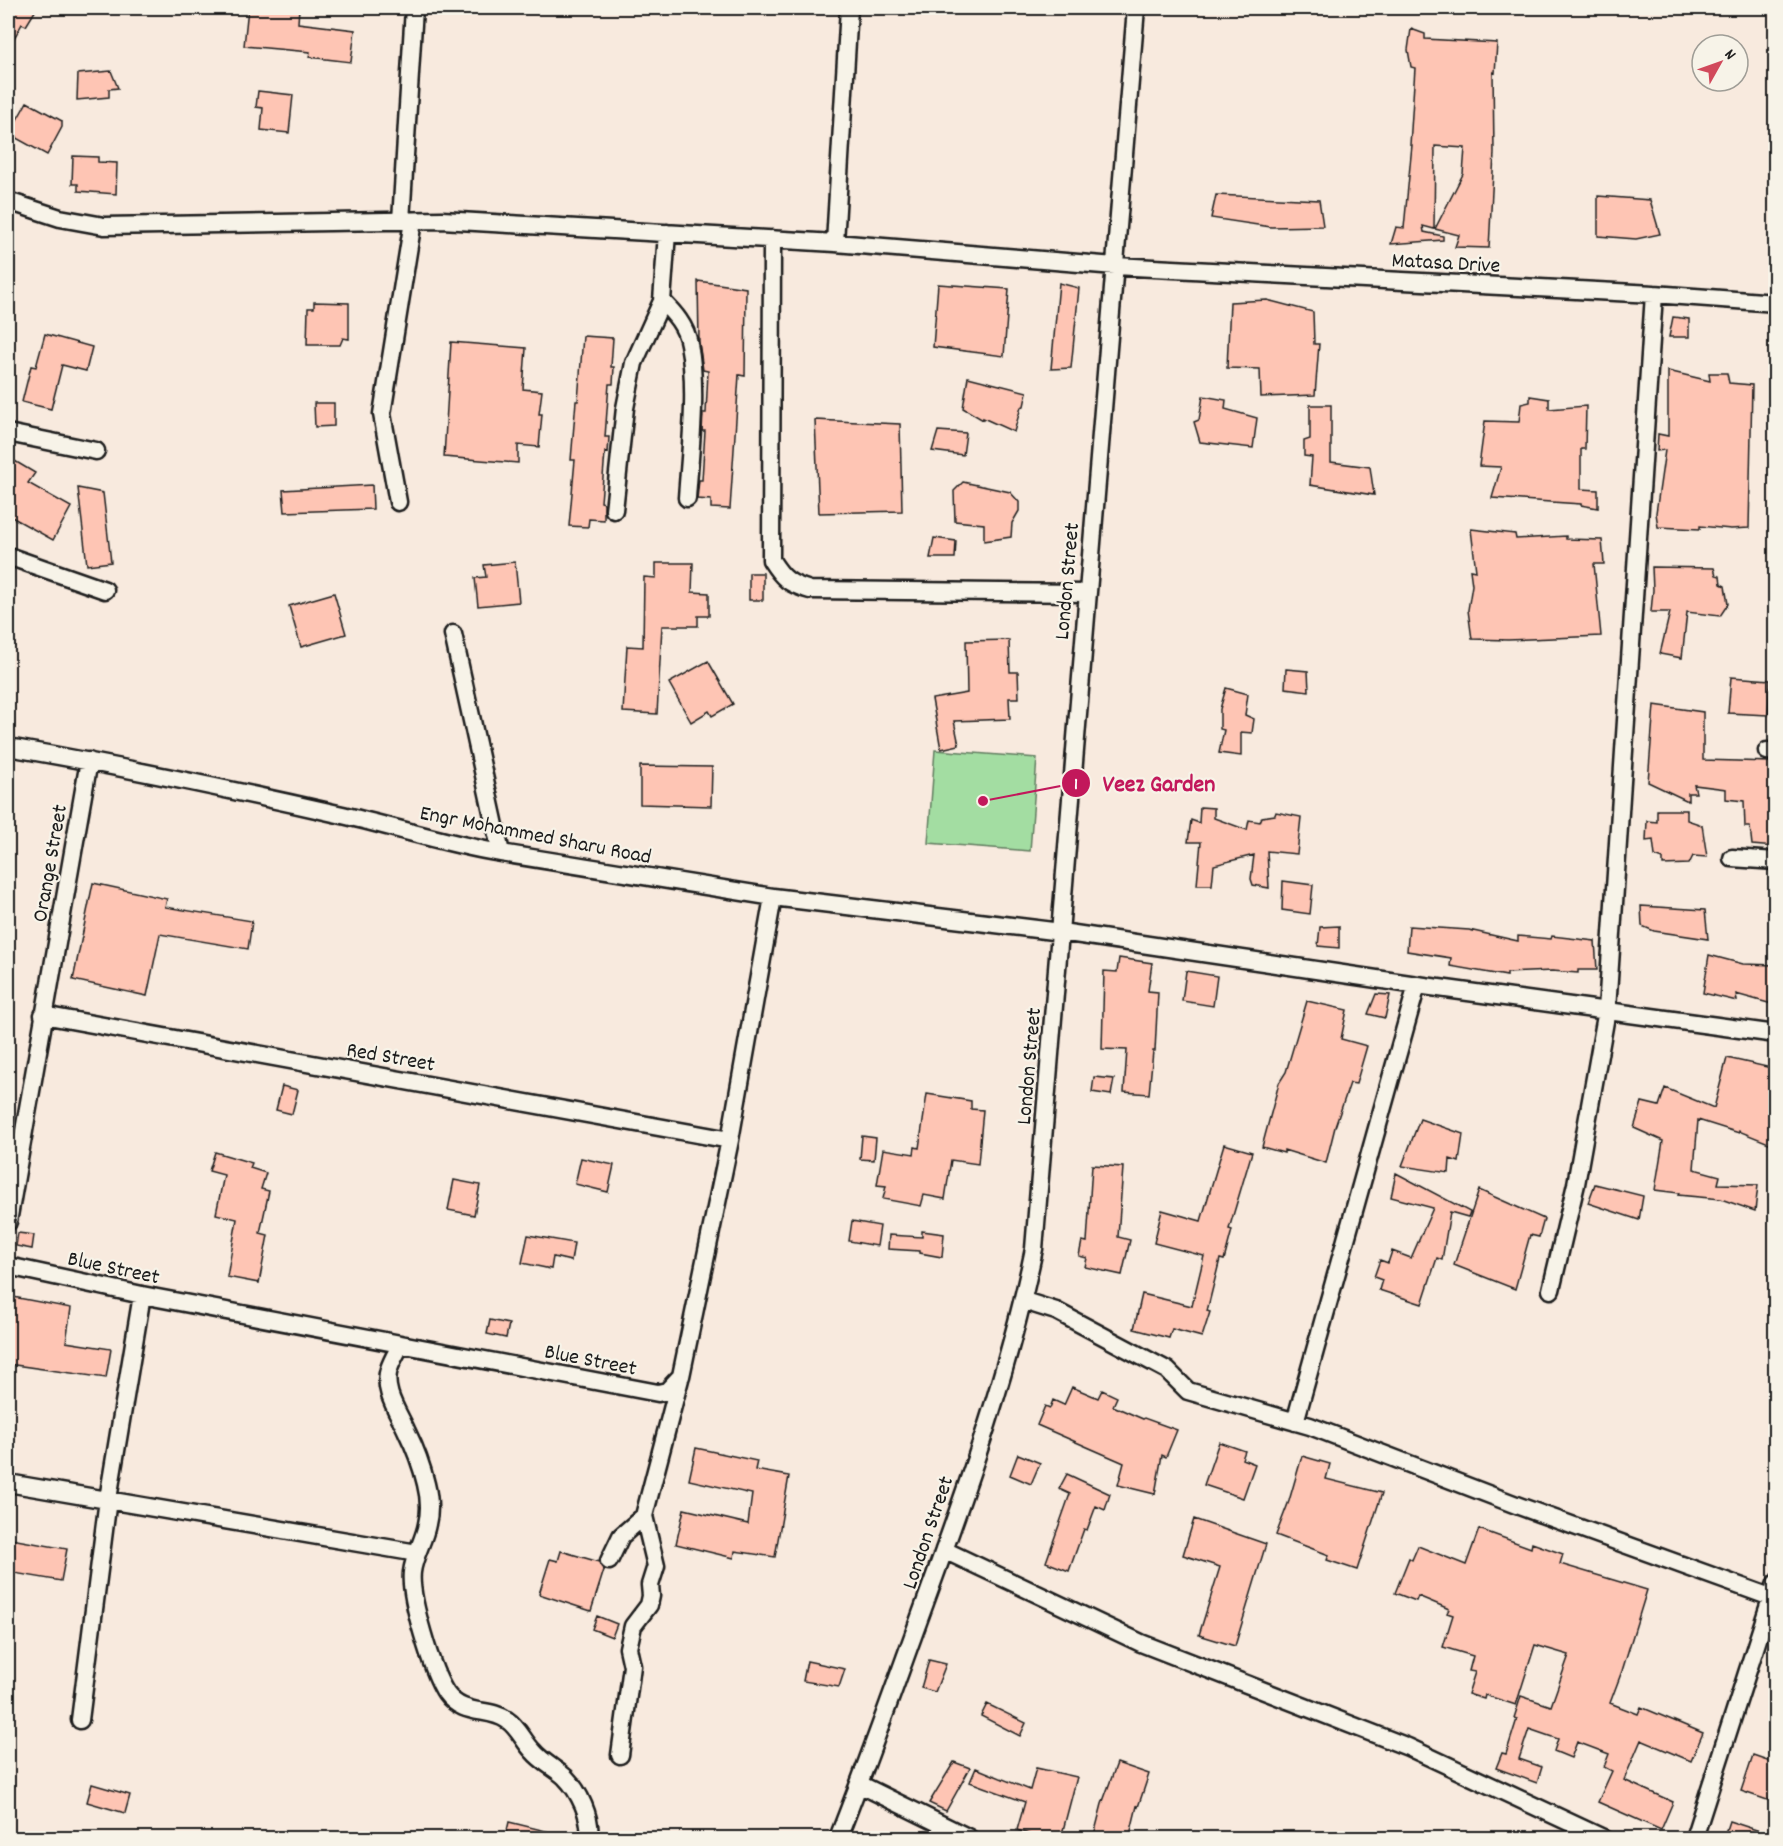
<svg xmlns="http://www.w3.org/2000/svg" width="1783" height="1846" font-family="Dekko,sans-serif">
	<rect width="100%" height="100%" fill="#f8eade"/>
	<filter id="ink" filterUnits="userSpaceOnUse"><feTurbulence type="fractalNoise" baseFrequency=".0167" numOctaves="2"/><feDisplacementMap in="SourceGraphic" scale="12" xChannelSelector="R" yChannelSelector="G"/><feConvolveMatrix kernelMatrix="1 2 1 2 8 2 1 2 1" color-interpolation-filters="sRGB"/></filter>
	<g filter="url(#ink)">
		<path fill="#a3dda2" stroke="#607c5f" stroke-width="1.5" d="M935,750L1037,758L1030,851L928,843Z"/>
		<path fill="#fec5b4" stroke="#1c1c1c" stroke-width="1.5" d="M8,8H37L26,26L22,24L8,49Z
			M248,8H299L298,23L355,30L351,62L309,57L310,52L244,46Z
			M1411,29L1425,34V39L1497,43L1495,73L1493,72L1494,153L1489,248L1455,247L1459,235L1435,229L1463,174L1465,148L1435,146L1434,229L1423,226L1424,232L1443,236V240L1391,244L1396,227L1404,228L1412,145H1410L1415,68L1411,67L1408,50Z
			M111,71L118,88L109,89V97L77,100L78,74Z
			M258,91L293,95L289,133L261,130L263,108L256,107Z
			M27,102L62,121V127L47,155L9,134Z
			M73,156L98,157V162L117,163L116,194L78,191V184H72Z
			M1216,195L1319,200L1323,226L1271,227L1211,218Z
			M1598,196L1650,200L1660,234L1636,239L1598,236Z
			M698,281L746,288L745,376L739,375L730,509L711,508V500L697,499L699,480H702L705,431H702L703,413H706L708,371L703,370L699,342Z
			M1059,283L1079,288L1071,368L1051,369Z
			M938,284L1009,289L1004,356L933,347Z
			M1267,300L1313,312L1314,344H1319L1315,395L1261,397L1260,369L1227,368L1230,302Z
			M314,302L349,303V339L343,338L340,345H307L308,308H314Z
			M1673,317L1689,319V337H1669Z
			M45,334L92,347L86,371L62,365L51,409L22,402L31,366L36,367Z
			M583,336L613,338L611,367H614L613,384H609L605,437H609L608,453L605,452L601,502L604,503V520L589,519L588,527L569,526L575,460H571L576,401H578Z
			M451,342L526,348L523,389L542,391L539,414H542L539,447L518,445V463L444,457Z
			M1668,371L1710,381L1709,373H1727L1729,383L1752,385L1749,528L1731,529L1700,526V529L1658,527L1656,513L1665,450L1657,451L1658,434L1668,436Z
			M968,377L1027,392L1024,406L1021,407L1014,432L983,418V420L963,408Z
			M1203,396L1226,400L1225,409L1257,418L1253,448L1200,442L1194,422L1199,420Z
			M1530,396L1549,399V409L1586,406L1585,449H1581V489L1598,490V508L1581,505V504L1492,498L1501,467L1479,466L1485,421L1519,422L1521,404L1530,402Z
			M314,403H334V426L315,427Z
			M1310,405H1331V462L1370,467L1374,495L1310,485L1312,457L1304,456V441L1310,439Z
			M815,420L900,424L902,511L819,513Z
			M938,431L966,433L963,455L932,451Z
			M8,457L35,473L28,483L71,507L53,540L8,515Z
			M963,482L1010,492L1019,502V511L1012,523L1011,537L984,541V524L955,521L954,491Z
			M372,485L373,509L285,512L283,490Z
			M78,488L103,493L111,562L87,565Z
			M1471,529L1515,534L1516,539L1566,536V539L1602,540L1604,564H1594L1601,636L1508,640L1472,639L1468,610L1472,585L1470,570L1476,571Z
			M934,538L956,541L955,558H930Z
			M515,562L519,602L478,606L475,578L486,577L484,565Z
			M656,563H693L692,592L709,593V616H698V626H662L657,714L623,712L627,646L643,647L644,577L656,578Z
			M1652,567L1714,568L1716,575L1720,576L1721,584L1725,586L1728,604L1720,616L1687,612L1682,658L1660,654L1670,612H1651L1653,590Z
			M749,573H763V600H749Z
			M334,593L346,634L301,647L289,606Z
			M1009,640L1010,672H1018L1019,698H1009L1010,719L954,721L959,745L941,749L932,699L967,693L966,641Z
			M708,661L733,704L712,716L709,711L691,722L669,683Z
			M1286,669L1308,671L1309,691L1285,688Z
			M1731,677L1770,680L1768,715L1728,713Z
			M1226,688L1248,694L1245,715L1254,719L1252,733L1241,732V756L1219,753L1224,730L1220,729V709Z
			M1654,705L1703,712V760L1771,762L1775,847L1752,845L1750,827H1745L1744,801L1726,799V789L1694,785L1696,793H1688V801L1648,782Z
			M640,766L712,767L711,806L640,804Z
			M1200,807L1214,808V818L1247,830L1249,820L1260,822L1262,817L1275,815L1276,812L1301,817L1297,854L1267,851L1269,888L1253,885L1251,879L1254,855L1214,865L1212,885H1197L1201,842H1188L1191,820L1199,823Z
			M1657,810H1687V820L1702,825L1707,857L1693,856L1689,864L1663,865V859L1655,856L1653,840L1646,841L1647,821L1657,822Z
			M1283,881L1313,885L1310,914L1282,910Z
			M93,883L167,899L165,907L252,921L248,949L160,934L147,996L73,980Z
			M1641,906L1705,910L1708,939L1654,931L1642,926Z
			M1339,926V948L1318,946L1320,927Z
			M1409,926L1469,930L1518,941V936L1551,939L1552,936L1595,941L1597,970H1578V973L1552,971L1507,973V976L1450,966L1451,958L1407,951Z
			M1709,955L1743,964L1775,965L1772,1004L1736,994L1737,1001L1703,993Z
			M1119,958L1152,963L1148,991L1158,992L1155,1051H1153L1149,1094L1124,1092L1127,1050L1102,1049L1104,971L1117,972Z
			M1186,971L1217,976L1213,1006L1182,1001Z
			M1376,994L1390,995L1385,1018L1368,1014Z
			M1307,1001L1347,1010L1341,1039L1367,1046L1356,1084L1350,1083L1335,1127L1326,1163L1284,1150V1153L1262,1147L1279,1083L1286,1072Z
			M1727,1058L1776,1069V1146L1739,1131V1133L1698,1120L1694,1169L1720,1176L1718,1184L1758,1185L1755,1211L1721,1199L1678,1195L1679,1193L1655,1190L1663,1141L1634,1128L1642,1102L1659,1106L1665,1088L1714,1108Z
			M1094,1077L1114,1079L1111,1095L1092,1092Z
			M282,1086L298,1090L292,1114L276,1110Z
			M927,1094L971,1101V1109L983,1110L978,1164L951,1160L945,1199L924,1195L921,1206L883,1199L886,1186L877,1185L883,1149L914,1154L915,1147L919,1148Z
			M1420,1119L1463,1134L1459,1162L1450,1159L1449,1173L1402,1166Z
			M862,1136L876,1138L874,1160L860,1159Z
			M1224,1144L1252,1152L1229,1229L1232,1230L1224,1260L1220,1259L1207,1311L1210,1312L1202,1337L1172,1329L1169,1338L1134,1329L1142,1294L1192,1306L1204,1256L1154,1243L1162,1210L1201,1221Z
			M215,1152L252,1163L250,1168L266,1173L261,1189L269,1191L260,1233L268,1235L259,1283L227,1277L237,1219L216,1214L224,1175L209,1171Z
			M581,1158L614,1165L608,1192L575,1184Z
			M1092,1165L1123,1167L1118,1237L1130,1240L1122,1275L1085,1267L1087,1258L1079,1256L1082,1241L1087,1242Z
			M1396,1173L1470,1212L1468,1217L1450,1212L1442,1260L1437,1258L1422,1304L1379,1290L1382,1280L1374,1277L1380,1260L1388,1263L1392,1251L1411,1258L1433,1208L1391,1197Z
			M454,1180L480,1185L474,1215L448,1210Z
			M1595,1184L1643,1196L1639,1220L1588,1203Z
			M1479,1190L1544,1219L1539,1237L1530,1235L1515,1289L1454,1265Z
			M852,1221L880,1226L877,1246L849,1241Z
			M922,1231L944,1234L942,1257L920,1253V1251L888,1249L889,1235L922,1237Z
			M18,1233L34,1235L32,1249L16,1246Z
			M528,1235L574,1243L571,1261L553,1257L551,1269L522,1263Z
			M8,1296L71,1308L66,1342L111,1349L106,1378L8,1364Z
			M490,1320L509,1324L506,1338L487,1334Z
			M1072,1387L1098,1398L1102,1390L1117,1397L1113,1406L1143,1419L1144,1418L1177,1430L1166,1457L1162,1455L1155,1494L1118,1485L1124,1463L1037,1425L1045,1406L1050,1408L1053,1400L1064,1405Z
			M1219,1442L1245,1451L1242,1459L1255,1464L1243,1498L1204,1485Z
			M696,1448L757,1461L755,1470L789,1476L775,1557L735,1551L734,1558L676,1544L684,1509L748,1524L752,1494L689,1480Z
			M1018,1454L1040,1463L1031,1484L1010,1475Z
			M1302,1456L1330,1464L1326,1479L1382,1493L1357,1570L1327,1560L1329,1555L1276,1535L1289,1501Z
			M1067,1474L1110,1494L1105,1510L1096,1506L1087,1530L1084,1529L1069,1571L1046,1562L1070,1494L1059,1489Z
			M1194,1519L1266,1544L1235,1646L1199,1635L1220,1567L1183,1555Z
			M1479,1529L1531,1548L1532,1543L1563,1554L1560,1564L1647,1590L1622,1671L1610,1703L1638,1714L1641,1707L1703,1733L1691,1761L1641,1740L1624,1780L1673,1802L1661,1830L1598,1802L1612,1771L1604,1767L1609,1754L1577,1742L1571,1758L1554,1751L1558,1739L1529,1729L1519,1759L1542,1767L1537,1783L1496,1768L1502,1753L1506,1754L1517,1719L1514,1718L1521,1696L1551,1706L1569,1655L1535,1645L1516,1705L1485,1695L1484,1699L1468,1694L1475,1672L1469,1671L1473,1656L1443,1647L1453,1615L1447,1613L1449,1609L1418,1596L1416,1601L1395,1593L1409,1558L1412,1560L1418,1546L1466,1565Z
			M11,1539L67,1549L61,1581L8,1572Z
			M561,1551L599,1562L604,1570L591,1611L539,1594L550,1559L558,1561Z
			M597,1616L617,1624L612,1637L592,1629Z
			M929,1660L946,1664L935,1692L921,1688Z
			M807,1661L845,1669L839,1687L803,1681Z
			M987,1704L1026,1723L1020,1736L981,1716Z
			M1753,1755L1776,1763V1803L1741,1791Z
			M954,1762L970,1768L946,1811L929,1803Z
			M1117,1763L1149,1774L1138,1807L1137,1806L1129,1839H1093L1102,1804Z
			M976,1768L1030,1790L1036,1768L1077,1777L1062,1834H1053L1049,1839H1043L1017,1830L1025,1802L970,1782Z
			M92,1784L130,1795L125,1813L87,1802Z
			M1729,1821L1775,1836L1774,1839H1723Z
			M509,1822L554,1833V1839H505Z"/>
		<g fill="none" stroke-linecap="round" stroke-linejoin="round">
			<defs>
				<path id="minor" d="M8,201L60,218L104,226L442,220L835,243L1115,266L1654,294L1776,303
					M401,221L414,8
					M772,239L771,560C783,579 789,584 810,590L1087,593
					M835,243L849,8
					M662,301C674,313 686,326 689,344C698,389 690,452 687,498
					M8,433L96,451
					M398,502L382,414L413,221
					M614,510L625,408L634,363L662,301L667,233
					M8,556L105,590
					M453,634L501,853
					M8,747C118,766 228,789 338,814C392,826 446,844 501,853L773,897L1061,932L1417,985L1776,1034
					M1767,751L1776,752
					M1732,858L1776,861
					M43,1015L730,1140
					M8,1222L89,761
					M8,1266L142,1295L658,1393L667,1391L681,1376L730,1140L773,897
					M1551,1290L1576,1184L1607,1010L1654,294
					M1024,1301L1056,1311L1167,1370L1188,1391L1310,1426L1519,1506L1776,1599
					M401,1344C397,1352 392,1360 389,1369C382,1391 399,1413 407,1432C415,1448 422,1467 426,1484C429,1496 430,1512 427,1524C424,1541 414,1555 412,1572C409,1596 432,1672 446,1693C463,1717 489,1707 507,1720C518,1727 524,1742 533,1751C542,1762 555,1768 565,1777C579,1791 592,1818 589,1838
					M1295,1422L1417,985
					M8,1483L417,1553
					M944,1550L1141,1643L1408,1747L1603,1838
					M609,1561L621,1536L644,1516
					M80,1720L108,1499L142,1295
					M620,1755L632,1666L628,1648L633,1626L649,1605L651,1596L650,1585L656,1566L644,1516L680,1379
					M859,1784L969,1838
					M838,1838C870,1757 899,1674 929,1592C970,1479 1010,1366 1034,1249L1136,8
					M1694,1838L1776,1583"/>
			</defs>
			<use href="#minor" stroke="#1c1c1c" stroke-width="21"/>
			<use href="#minor" stroke="#f7f3e8" stroke-width="16"/>
		</g>
	</g>
	<g text-anchor="middle" stroke-width="4.5" stroke-linejoin="round" paint-order="stroke">
		<g font-size="22" fill="#1c1c1c" stroke="#f7f3e8">
			<text transform="translate(1446 261) rotate(3)" y="8">Matasa Drive</text>
			<text transform="translate(1065 581) rotate(-85)" y="8">London Street</text>
			<text transform="translate(536 833) rotate(11)" y="8">Engr Mohammed Sharu Road</text>
			<text transform="translate(48 863) rotate(-80)" y="8">Orange Street</text>
			<text transform="translate(391 1055) rotate(10)" y="8">Red Street</text>
			<text transform="translate(1027 1066) rotate(-85)" y="8">London Street</text>
			<text transform="translate(114 1266) rotate(12)" y="8">Blue Street</text>
			<text transform="translate(591 1358) rotate(11)" y="8">Blue Street</text>
			<text transform="translate(926 1532) rotate(-71)" y="8">London Street</text>
		</g>
	</g>
	<path fill="none" stroke="#c2185b" stroke-width="2" d="M983 801L1076 783"/>
	<g fill="#c2185b" stroke="#f7f3e8" stroke-width="2">
		<circle cx="983" cy="801" r="6"/>
		<circle cx="1076" cy="783" r="15"/>
	</g>
	<g font-size="18" text-anchor="middle" font-weight="bold" fill="#fff">
		<text x="1076" y="789">1</text>
	</g>
	<g font-size="24" text-anchor="middle" font-weight="bold" fill="#c2185b" stroke="#f7f3e8" stroke-width="4.5" stroke-linejoin="round" paint-order="stroke">
		<text x="1159" y="791">Veez Garden</text>
	</g>
	<rect width="1783" height="1846" fill="none" stroke="#f7f3e8" stroke-width="30"/>
	<rect x="15" y="15" width="1753" height="1816" fill="none" stroke="#1c1c1c" stroke-width="2" filter="url(#ink)"/>
	<g transform="translate(1720 63) rotate(50)"><circle r="28" fill="#f7f3e8" stroke="#9f9d96" stroke-width="1.5"/>
	<path d="M0-4.5L10 22L0 15L-10 22Z" fill="#d1495b"/>
	<text y="-9" font-size="16" font-weight="bold" text-anchor="middle" fill="#1c1c1c">N</text>
	</g>
</svg>
